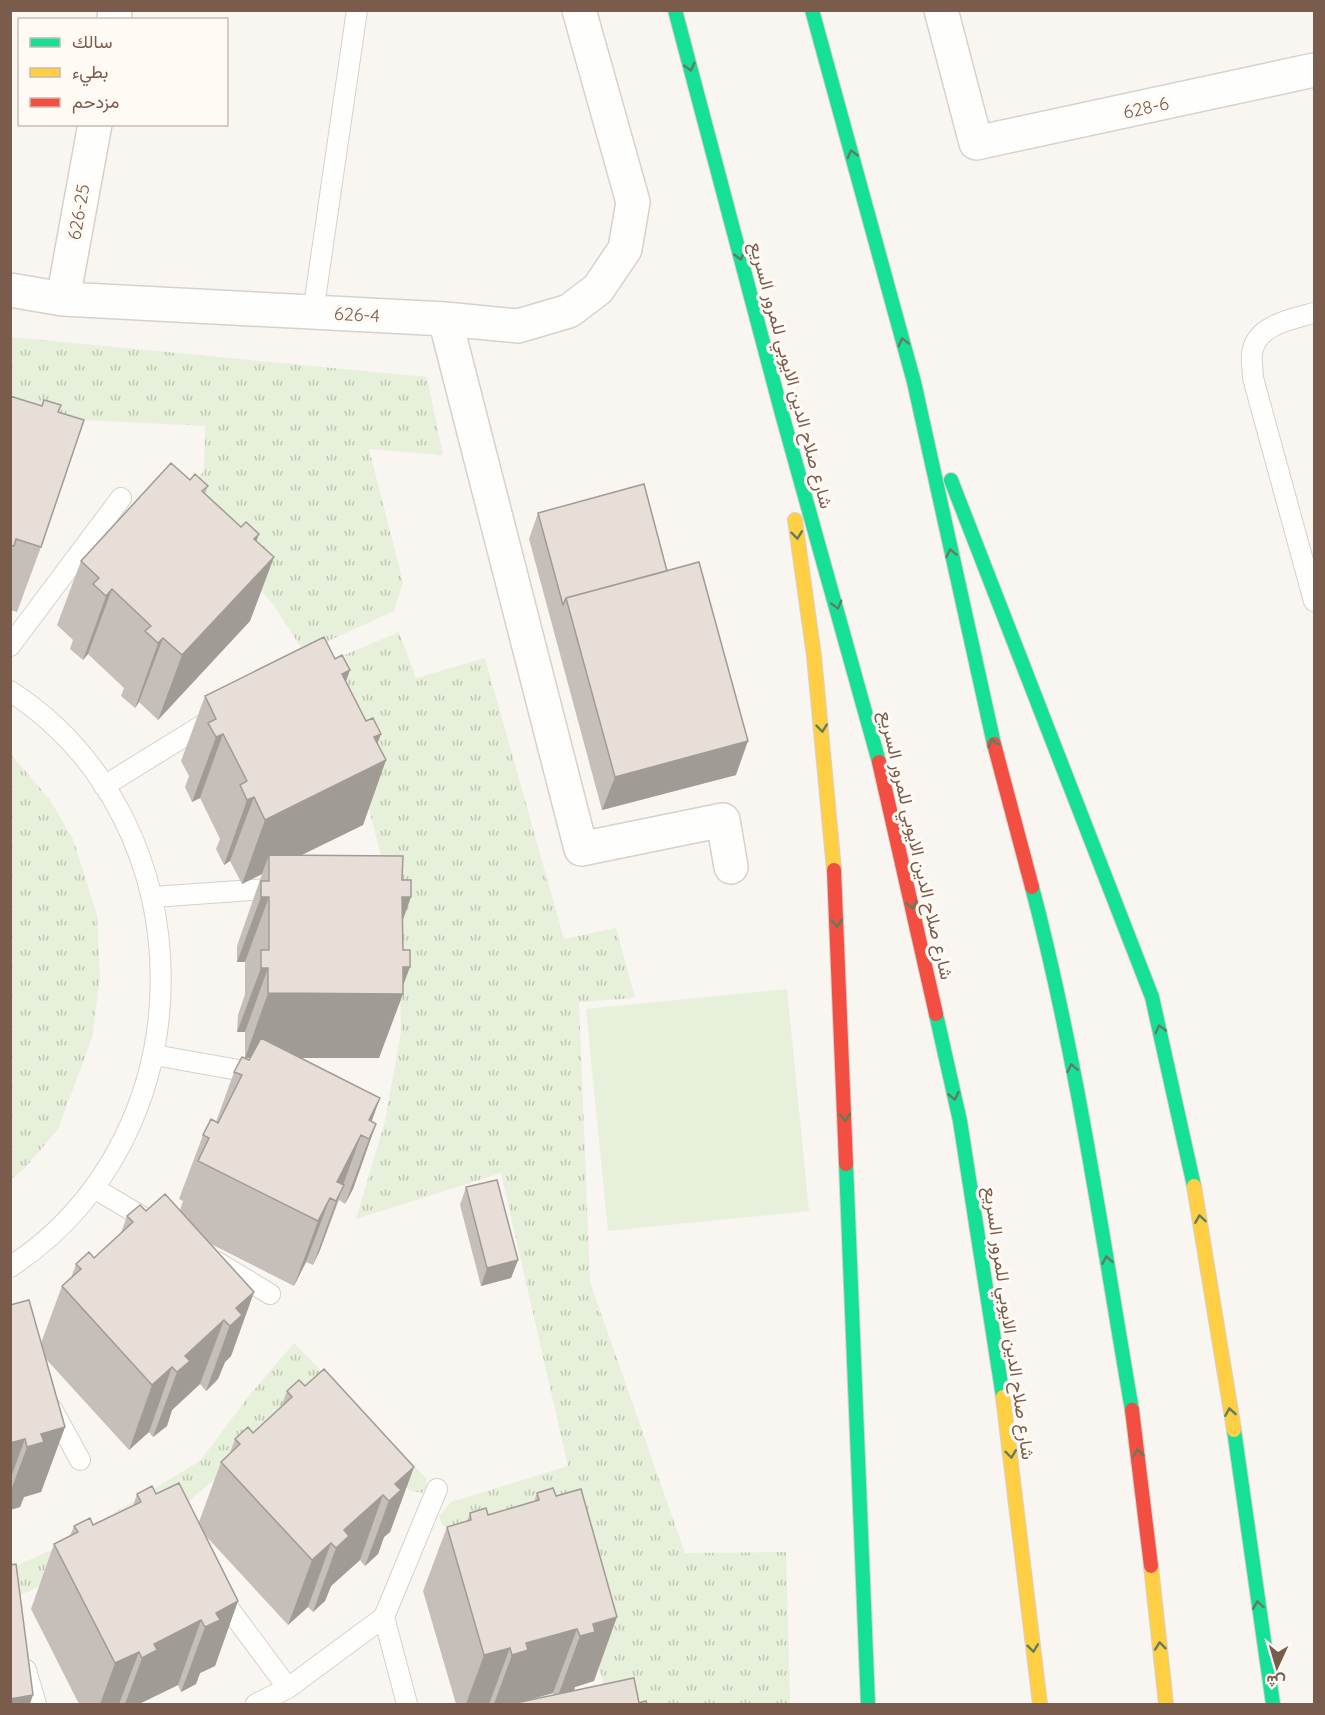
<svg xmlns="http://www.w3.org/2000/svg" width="1325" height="1715" font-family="Quicksand,Vazirmatn,sans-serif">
	<defs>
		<pattern id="grass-tufts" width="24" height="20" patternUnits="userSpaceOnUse" patternTransform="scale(1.5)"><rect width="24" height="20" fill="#e7f0db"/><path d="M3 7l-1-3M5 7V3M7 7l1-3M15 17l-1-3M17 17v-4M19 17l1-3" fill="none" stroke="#c0c6b4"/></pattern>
	</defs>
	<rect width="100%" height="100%" fill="#f9f5f0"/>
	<path fill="url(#grass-tufts)" d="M10,337L427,377L443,455L369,449L403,582L394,611L304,652L271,601L172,507L204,471L205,426L85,420L64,465L11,449Z
		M399,632L416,678L485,658L564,939L616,928L635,998L579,1002L590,1282L685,1553L786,1552L790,1704H609L553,1497L456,1526H443L439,1517L451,1502L568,1466L501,1173L356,1219L385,1121L401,1032L399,945L389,887L367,801L313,668Z
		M10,753L50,800L73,839L97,915L100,978L92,1038L58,1129L25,1168L11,1180Z
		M294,1343L426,1478L427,1488L423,1493L410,1491L314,1397L179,1509L47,1583L11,1599V1568L54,1549L200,1461L248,1397Z"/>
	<path fill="#e7f0db" d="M787,989L809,1211L608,1231L586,1009Z"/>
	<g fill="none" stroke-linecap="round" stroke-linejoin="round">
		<defs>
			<path id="lane" d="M313,313L357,10
				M1314,313C1292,319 1256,325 1252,353C1251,361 1253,370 1253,378L1314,601
				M10,646L121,498
				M10,691C211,822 211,1136 10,1267
				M104,786L214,718
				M153,897L282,888
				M154,1055L261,1074
				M94,1188L156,1225
				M217,1262L270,1294
				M52,1409L80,1460
				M218,1594L288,1688
				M384,1617L407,1704
				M26,1670L36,1704
				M256,1704L288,1688L384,1617L437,1489"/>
			<path id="street" d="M941,10L976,143L1314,70
				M114,20L115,10
				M10,290L63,299L445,319L518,326L569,311L598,289L625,249L633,202L579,10
				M63,299L95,124
				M445,319L581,849L723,820L731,867"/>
			<path id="fast" d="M675,10L782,414L879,762
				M812,10L914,382L994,744
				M951,480L1152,997L1194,1186
				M1032,887C1077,1058 1102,1236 1132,1410
				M936,1014L960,1121L1003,1397
				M846,1164L868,1704
				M1234,1430L1273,1704"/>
			<path id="slow" d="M795,520L814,656L834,870
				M1194,1186L1234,1430
				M1003,1397L1040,1704
				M1151,1566L1166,1704"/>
			<path id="jam" d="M994,744L1032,887
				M879,762L936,1014
				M834,870L846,1164
				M1132,1410L1151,1566"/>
		</defs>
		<use href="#lane" stroke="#d7d1cb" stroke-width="22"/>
		<use href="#street" stroke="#d7d1cb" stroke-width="36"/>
		<use href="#fast" stroke="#dad1cc" stroke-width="16"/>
		<use href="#slow" stroke="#dad1cc" stroke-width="16"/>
		<use href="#jam" stroke="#dad1cc" stroke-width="16"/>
		<use href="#lane" stroke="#fefefd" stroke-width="20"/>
		<use href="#street" stroke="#fefefd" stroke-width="33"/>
		<use href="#fast" stroke="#16e098" stroke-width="14"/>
		<use href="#slow" stroke="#ffcf43" stroke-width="14"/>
		<use href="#jam" stroke="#f24e42" stroke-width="14"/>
	</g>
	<path fill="#c6bfb9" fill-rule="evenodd" d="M10,396L59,412L41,547L17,612L10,610Z
		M190,480L208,486L205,494L241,527L259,534L256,541L274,557L250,621L158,720L139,702L135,708L121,696L124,688L88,654L83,660L70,649L73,640L57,625L81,561Z
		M538,513L667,571L736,775L602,810L529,539Z
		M335,659L350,670L346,681L366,721L381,734L377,743L386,760L363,825L301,855L403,921V986L379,1058H302L380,1098L371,1121L376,1124L353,1189L345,1204L339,1200L320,1250L313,1265L306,1262L294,1286L211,1244L254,1292L231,1356L225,1362L218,1379L206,1391L200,1384L172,1410L167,1426L153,1437L149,1432L129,1450L46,1359L65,1427L41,1492L24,1497L20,1507L10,1510V1305L41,1343L62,1286L71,1278L76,1264L94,1258L121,1233L127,1216L146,1211L180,1210L183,1201L179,1199L203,1135L216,1122L234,1072L249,1060L251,1058H245V1032H237L238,1015L245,994V962H237V946L262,874L242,884L230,861L224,865L216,849L220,839L200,798L192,802L185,787L189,776L181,761L205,696Z
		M466,1187L518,1260L511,1278L481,1286L460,1205Z
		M305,1386L414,1467L390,1532L384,1537L378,1554L365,1566L360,1560L331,1586L325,1601L313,1612L308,1607L288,1625L205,1535L238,1601L215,1666L200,1673L196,1684L181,1692L178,1685L139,1704H79L31,1609L54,1544L70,1536L74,1526L93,1525L133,1506L137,1494H156L199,1522L221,1462L230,1453L235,1439L253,1433L281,1407L287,1391Z
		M537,1493L594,1681L575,1687L574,1691L647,1704H456L423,1591L447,1527L467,1521L470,1513L488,1515L534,1502ZM553,1693L554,1695L523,1702Z"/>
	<path fill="#a19b96" d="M259,534L236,597L274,557L250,621L158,720L182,655L254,539Z
		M112,589L88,654L83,660L106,596Z
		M163,638L139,702L135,708L158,643Z
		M350,670L326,735L342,674Z
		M223,734L200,798L192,802L216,737Z
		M381,734L368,769L386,760L363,825L269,871V855L262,874L242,884L265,820L374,737Z
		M748,741L736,775L602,810L615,777Z
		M254,797L230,861L224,865L247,800Z
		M261,897H269L245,962H237Z
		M402,897H411L388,962Z
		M403,967H410L400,994H403L379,1058H245L268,993Z
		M261,968H268L245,1032H237Z
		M380,1098L366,1137L369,1120Z
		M376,1124L353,1189L345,1204L369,1139Z
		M361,1135L320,1250L313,1265L336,1201L337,1182Z
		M330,1198L306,1262L294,1286L318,1221Z
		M518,1260L511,1278L481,1286L487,1268Z
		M254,1292L231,1356L225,1362L218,1379L206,1391L236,1308Z
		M224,1320L200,1384L172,1410L167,1426L153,1437L177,1372L185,1356Z
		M172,1367L149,1432L129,1450L152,1385Z
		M65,1427L41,1492L24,1497L20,1507L10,1510V1493L27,1447L41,1434Z
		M25,1439L10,1480V1443Z
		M414,1467L390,1532L384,1537L378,1554L365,1566L395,1484Z
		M383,1495L360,1560L331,1586L325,1601L313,1612L336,1548L344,1530Z
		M331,1543L308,1607L288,1625L312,1560Z
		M238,1601L215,1666L200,1673L196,1684L181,1692L205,1627L216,1613Z
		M617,1617L594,1681L575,1687L572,1696L556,1701L580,1636L593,1624Z
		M201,1620L178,1685L139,1704H125L142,1658L154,1644Z
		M577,1629L553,1693L513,1704H494L512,1655L526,1643Z
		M510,1648L489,1704H466L484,1655Z
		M139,1652L119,1704H100L115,1663Z
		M33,1695L30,1704H10V1699Z"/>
	<path fill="#e6ded7" stroke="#a19b96" stroke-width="1.5" d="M10,396L42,406L44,400L61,405L58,412L84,420L41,547L16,539L14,546L10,545Z
		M171,463L190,480L195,474L208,486L202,491L241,527L246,522L259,534L254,539L274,557L182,655L163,638L158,643L145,631L151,626L112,589L106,596L93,584L99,578L81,561Z
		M644,484L667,571L566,598L563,605L538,513Z
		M699,562L748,741L615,777L566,598Z
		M324,637L335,659L342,655L350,670L342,674L366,721L373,718L381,734L374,737L386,760L265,820L254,797L247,800L240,785L247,781L223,734L216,737L208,723L216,719L205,696Z
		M269,855L403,856L402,880H411V897H402L403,950H410V967H403V994L268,993V968H261V950H269V897H261V881H269Z
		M261,1038L380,1098L369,1120L376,1124L369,1139L361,1135L337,1182L344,1185L336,1201L330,1198L318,1221L198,1161L209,1138L203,1135L211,1119L218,1123L242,1075L234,1072L242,1057L249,1060Z
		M497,1180L518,1260L487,1268L466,1187Z
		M165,1194L254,1292L236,1308L242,1315L230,1326L224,1320L185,1356L190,1361L177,1372L172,1367L152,1385L62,1286L81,1269L76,1264L89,1252L94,1258L133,1222L127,1216L140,1205L146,1211Z
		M29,1300L65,1427L41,1434L44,1442L27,1447L25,1439L10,1443V1305Z
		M324,1369L414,1467L395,1484L401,1490L389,1501L383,1495L344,1530L349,1536L336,1548L331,1543L312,1560L221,1462L240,1444L235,1439L248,1427L253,1433L292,1397L287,1391L299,1380L305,1386Z
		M179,1483L238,1601L216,1613L220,1620L205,1627L201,1620L154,1644L157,1650L142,1658L139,1652L115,1663L54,1544L78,1532L74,1526L90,1518L93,1525L141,1502L137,1494L152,1486L156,1494Z
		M553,1488L556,1496L581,1489L617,1617L593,1624L595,1632L580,1636L577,1629L526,1643L528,1650L512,1655L510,1648L484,1655L447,1527L471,1520L470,1513L486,1508L488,1515L539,1500L537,1493Z
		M16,1564L33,1695L10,1699V1565Z
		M634,1678L639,1703L646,1701L647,1704H511Z"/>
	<defs><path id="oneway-chevron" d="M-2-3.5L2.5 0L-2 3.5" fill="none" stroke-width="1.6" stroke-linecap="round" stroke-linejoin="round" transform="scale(1.5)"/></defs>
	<g stroke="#617d60">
		<use href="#oneway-chevron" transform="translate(690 67) rotate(75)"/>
		<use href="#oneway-chevron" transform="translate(852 154) rotate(-105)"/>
		<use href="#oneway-chevron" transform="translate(740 256) rotate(75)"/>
		<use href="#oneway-chevron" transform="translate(903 342) rotate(-105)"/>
		<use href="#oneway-chevron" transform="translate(797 535) rotate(83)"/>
		<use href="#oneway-chevron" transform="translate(951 553) rotate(-102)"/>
		<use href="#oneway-chevron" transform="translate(837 605) rotate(74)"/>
		<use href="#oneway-chevron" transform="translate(822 728) rotate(84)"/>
		<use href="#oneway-chevron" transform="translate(993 743) rotate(-104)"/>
		<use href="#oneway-chevron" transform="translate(912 905) rotate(78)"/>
		<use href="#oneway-chevron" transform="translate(837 923) rotate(87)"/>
		<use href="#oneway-chevron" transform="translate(1160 1029) rotate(-105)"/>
		<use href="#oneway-chevron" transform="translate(1072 1068) rotate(-102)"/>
		<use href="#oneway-chevron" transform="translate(954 1096) rotate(77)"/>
		<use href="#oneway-chevron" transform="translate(845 1117) rotate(88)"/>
		<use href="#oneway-chevron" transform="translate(1200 1219) rotate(-99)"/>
		<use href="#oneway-chevron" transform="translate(1107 1260) rotate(-100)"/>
		<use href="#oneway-chevron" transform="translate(1230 1412) rotate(-99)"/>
		<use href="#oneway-chevron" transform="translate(1138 1453) rotate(-96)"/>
		<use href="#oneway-chevron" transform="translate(1011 1454) rotate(83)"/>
		<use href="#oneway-chevron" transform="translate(1258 1605) rotate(-98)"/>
		<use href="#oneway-chevron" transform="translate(1160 1646) rotate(-96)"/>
		<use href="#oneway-chevron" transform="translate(1033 1648) rotate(83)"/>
	</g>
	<g text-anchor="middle" stroke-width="6" stroke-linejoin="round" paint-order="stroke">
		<g font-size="18" fill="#7a5c4d" stroke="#fffaf3">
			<text transform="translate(1146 108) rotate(-12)" y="6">628-6</text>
			<text transform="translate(79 212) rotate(-80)" y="6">626-25</text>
			<text transform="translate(357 315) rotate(3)" y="6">626-4</text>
			<text transform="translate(791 375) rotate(75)" y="6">شارع صلاح الدين الايوبي للمرور السريع</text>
			<text transform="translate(916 845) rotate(77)" y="6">شارع صلاح الدين الايوبي للمرور السريع</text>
			<text transform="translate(1009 1323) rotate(82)" y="6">شارع صلاح الدين الايوبي للمرور السريع</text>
		</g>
	</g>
	<rect width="1325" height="1715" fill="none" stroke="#7a5c4d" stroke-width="24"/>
	<rect x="18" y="18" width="210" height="108" fill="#fffaf3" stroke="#cabbb1" stroke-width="1.5"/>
	<rect x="30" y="38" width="30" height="9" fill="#16e098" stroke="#cabbb1" stroke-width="1.5"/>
	<text x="72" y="48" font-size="18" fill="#7a5c4d">سالك</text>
	<rect x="30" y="68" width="30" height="9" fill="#ffcf43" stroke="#cabbb1" stroke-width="1.5"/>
	<text x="72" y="78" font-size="18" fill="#7a5c4d">بطيء</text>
	<rect x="30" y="98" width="30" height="9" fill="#f24e42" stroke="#cabbb1" stroke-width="1.5"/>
	<text x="72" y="108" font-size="18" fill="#7a5c4d">مزدحم</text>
	<g transform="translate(1277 1667) rotate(184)" stroke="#fffaf3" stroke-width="4.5" paint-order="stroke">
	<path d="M0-4.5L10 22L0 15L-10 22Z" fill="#7a5c4d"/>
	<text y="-9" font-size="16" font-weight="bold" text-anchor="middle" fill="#7a5c4d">ش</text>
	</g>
</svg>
